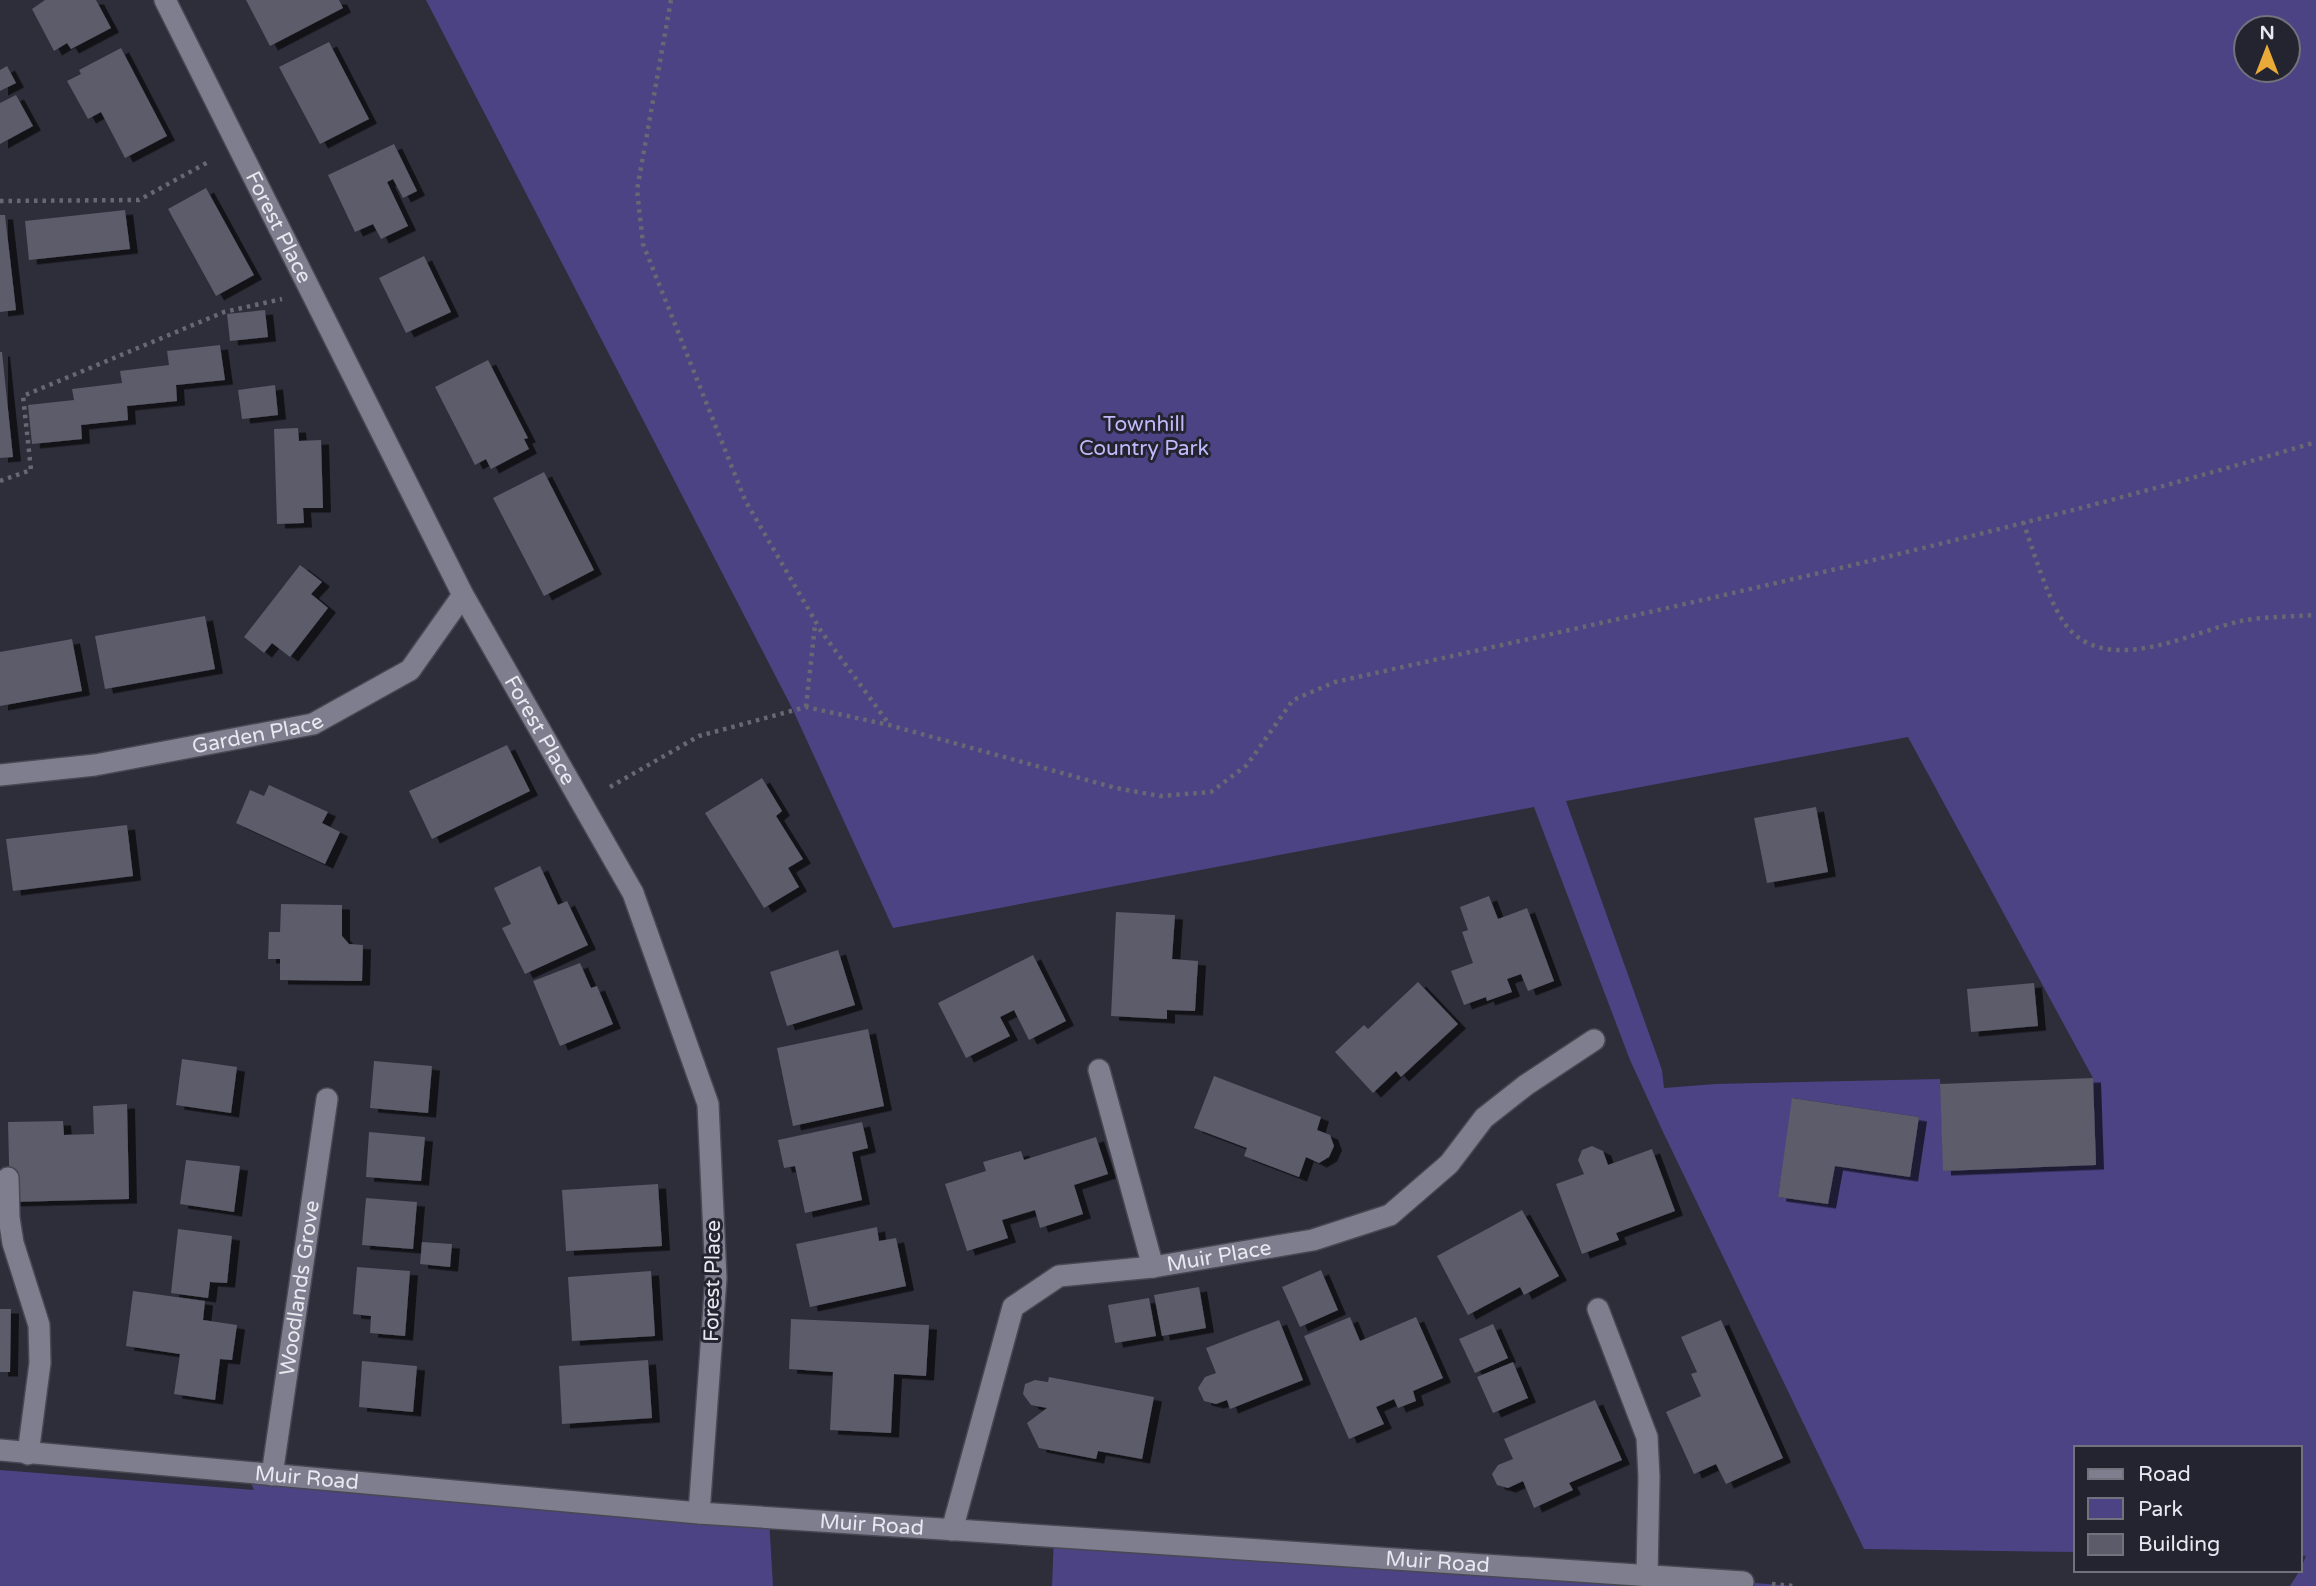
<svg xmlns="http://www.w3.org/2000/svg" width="2316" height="1586" font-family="'Varela Round',sans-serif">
	<defs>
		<filter id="shadow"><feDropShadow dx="8" dy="4.5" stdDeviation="0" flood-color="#0009"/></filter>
	</defs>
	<rect width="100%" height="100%" fill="#2e2d3a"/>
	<path fill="#4c4384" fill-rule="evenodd" d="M426,0H2316V1586H2290L2300,1570L2306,1556L2300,1555V1448H2076V1552L1864,1549L1664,1134L1630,1060L1534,807L893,928L792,708ZM2246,28H2288V70H2246ZM1908,737L2093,1078L2095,1165L1944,1171L1940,1079L1716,1084L1664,1088L1662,1070L1566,801ZM1793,1098L1919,1117L1910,1177L1835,1166L1828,1204L1778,1197Z
		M0,1470L254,1490L247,1473L769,1518L773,1586H0Z
		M1054,1537L1743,1582L1793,1586H1052Z"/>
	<path fill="#5b5b6a" filter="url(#shadow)" d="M45,0H96L111,28L71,49L67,43L54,51L32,9Z
		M246,0H339L343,8L270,46Z
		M329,42L369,119L320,144L279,67Z
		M121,48L167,136L125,158L101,112L88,119L67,81L81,74L79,70Z
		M7,66L16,83L0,91V70Z
		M16,95L33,126L0,144V103Z
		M394,144L417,191L403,198L393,179L387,182L408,226L381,239L373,224L355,232L328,175Z
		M206,188L254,275L216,296L168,209Z
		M125,210L130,249L29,260L25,221Z
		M0,215H5L16,310L0,312Z
		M424,256L451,312L406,333L379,278Z
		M265,310L268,337L230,341L227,314Z
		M220,345L225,380L176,385L177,401L127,406L128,420L81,425L82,439L32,444L28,405L74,400L72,389L122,383L120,371L169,365L167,351Z
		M0,352H2L13,457L0,458Z
		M488,360L528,438L524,439L529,449L491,469L486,459L475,465L435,387Z
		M275,385L278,415L242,419L238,390Z
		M298,428L299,441L321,440L323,508H303L304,523L277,524L274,429Z
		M544,472L594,570L544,596L493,498Z
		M300,565L322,582L311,594L328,608L290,657L272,643L264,653L244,637Z
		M205,616L215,669L105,689L95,636Z
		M72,639L82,691L0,706V652Z
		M507,745L530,791L432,839L409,791Z
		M762,778L782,811L776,816L803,859L788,868L799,887L764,908L705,813Z
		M269,785L328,812L322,823L340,832L325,864L236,823L250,790L264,796Z
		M1816,807L1828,872L1767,883L1754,818Z
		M127,825L133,876L13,891L6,839Z
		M540,866L558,905L567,901L588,945L525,974L502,928L511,924L494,888Z
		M1489,896L1498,919L1527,908L1554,981L1528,991L1521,974L1507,979L1512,992L1487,1001L1486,997L1464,1005L1451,971L1473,963L1462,932L1468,930L1460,907Z
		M281,904L342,905V936L349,944L363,945L362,981L280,980V959H268L269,932H280Z
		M1116,912L1175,915L1172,959L1198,961L1195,1011L1167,1010V1019L1111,1016Z
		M838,950L855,1005L787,1026L770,972Z
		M1033,955L1066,1021L1029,1040L1014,1010L1000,1017L1010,1036L966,1058L938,1003Z
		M580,963L591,988L597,986L613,1024L560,1046L533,981Z
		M1418,982L1458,1024L1401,1077L1396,1071L1373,1093L1335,1052L1364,1025L1368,1029Z
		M2034,983L2038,1026L1971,1032L1967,989Z
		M868,1029L884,1106L793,1126L777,1048Z
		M182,1059L237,1067L231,1113L176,1105Z
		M374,1061L432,1066L428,1113L370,1108Z
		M1214,1076L1321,1117L1317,1130L1330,1135L1334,1146L1329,1157L1319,1163L1306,1157L1299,1177L1244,1156L1247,1148L1194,1128Z
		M2093,1078L2096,1165L1943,1171L1940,1084Z
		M1792,1098L1919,1117L1910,1177L1835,1166L1828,1204L1778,1197Z
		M127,1104L129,1199L10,1202L8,1122L63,1121L64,1135L94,1134L93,1106Z
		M862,1122L868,1148L852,1152L862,1200L805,1213L795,1166L784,1168L778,1140Z
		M369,1132L425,1137L421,1181L366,1177Z
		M1096,1137L1108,1174L1074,1185L1083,1214L1040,1228L1035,1210L1002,1220L1008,1238L967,1251L945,1184L986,1171L983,1162L1021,1151L1024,1160Z
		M1592,1146L1603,1151L1608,1165L1652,1149L1675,1211L1616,1233L1619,1240L1582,1254L1556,1184L1584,1174L1578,1160L1582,1150Z
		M186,1160L240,1166L234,1212L180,1204Z
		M658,1184L662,1246L566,1251L562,1190Z
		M366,1198L417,1202L413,1249L362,1245Z
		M1522,1210L1559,1276L1524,1295L1520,1287L1468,1315L1437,1256Z
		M877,1227L879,1241L896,1238L906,1286L810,1307L796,1244Z
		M178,1229L232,1236L227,1283L210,1282L208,1298L171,1293Z
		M422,1242L452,1244L450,1267L420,1264Z
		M357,1267L410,1271L405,1336L370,1333L371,1316L353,1314Z
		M1321,1270L1338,1310L1300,1327L1282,1287Z
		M651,1271L655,1336L572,1341L568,1277Z
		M1199,1287L1206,1328L1162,1336L1154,1295Z
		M133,1291L205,1301L203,1320L237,1325L232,1360L220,1359L215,1400L174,1394L180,1354L126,1346Z
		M1149,1298L1156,1336L1115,1343L1108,1305Z
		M0,1309H11L10,1372H0Z
		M1350,1317L1360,1341L1416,1317L1443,1378L1413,1391L1416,1401L1398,1408L1394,1399L1376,1407L1384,1424L1349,1439L1304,1336Z
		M791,1319L929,1325L926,1376L894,1374L891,1433L830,1430L833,1372L789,1369Z
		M1279,1320L1303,1380L1230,1409L1227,1400L1216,1404L1204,1401L1198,1388L1205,1377L1216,1373L1206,1348Z
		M1721,1320L1783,1458L1726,1484L1716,1464L1694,1474L1666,1412L1701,1396L1691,1374L1697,1372L1681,1337Z
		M1493,1324L1508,1358L1475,1373L1459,1339Z
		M648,1360L652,1418L562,1424L559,1366Z
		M362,1361L417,1366L413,1412L359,1407Z
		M1513,1362L1528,1398L1493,1413L1477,1377Z
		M1049,1377L1154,1397L1142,1459L1098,1451L1096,1459L1039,1448L1027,1423L1047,1408L1031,1405L1023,1394L1025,1384L1035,1380L1048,1382Z
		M1595,1400L1622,1460L1569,1483L1573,1490L1534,1508L1523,1481L1508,1488L1497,1485L1492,1474L1498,1465L1513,1459L1504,1439Z"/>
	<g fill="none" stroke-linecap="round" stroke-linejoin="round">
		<defs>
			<g id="minor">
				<path id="s1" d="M165,0L463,595L633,893L708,1104L716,1278L699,1513"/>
				<path id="s2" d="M0,775L95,765L313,724L410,670L463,595"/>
				<path d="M1099,1070L1153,1267"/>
				<path d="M8,1178L9,1218L13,1243L39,1325L40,1363L28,1454"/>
				<path d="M1598,1309L1647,1437L1649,1477L1647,1576"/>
				<path id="s3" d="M0,1450L699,1513L1743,1582"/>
				<path id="s4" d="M272,1475L327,1099"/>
				<path id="s5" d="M952,1530L1013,1307L1059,1276L1153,1267L1313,1240L1390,1215L1449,1164L1484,1118L1526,1085L1594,1040"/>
			</g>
		</defs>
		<use href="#minor" stroke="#484853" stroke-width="24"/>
		<path stroke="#686773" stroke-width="4.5" stroke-dasharray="3.5 5" stroke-linecap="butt" d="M671,0L637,190L643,244L745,500L821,631L889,724
			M0,201L139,200L210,161
			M0,481L31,470L23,396L224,312L282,299
			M2023,522C2034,551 2049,607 2070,630C2112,675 2192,632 2241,621C2265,616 2292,617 2316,615
			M806,707L815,625
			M610,787L699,736L806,707L889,725L1116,788L1160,796L1211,792L1247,765L1293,700L1335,682C1663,609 1993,539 2316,442
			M1772,1584L1793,1586"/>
		<use href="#minor" stroke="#7e7e8e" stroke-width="21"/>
	</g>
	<g text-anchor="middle" stroke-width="6" stroke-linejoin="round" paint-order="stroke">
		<g font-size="21" fill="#e8e8f1" stroke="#242330">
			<text dy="7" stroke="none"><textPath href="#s1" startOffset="254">Forest Place</textPath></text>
			<text dy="7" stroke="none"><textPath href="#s1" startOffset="821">Forest Place</textPath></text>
			<text dy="7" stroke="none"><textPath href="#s2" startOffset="261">Garden Place</textPath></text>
			<text dy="7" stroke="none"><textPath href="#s5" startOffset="448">Muir Place</textPath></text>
			<text transform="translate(712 1281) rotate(-89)" y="7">Forest Place</text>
			<text dy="7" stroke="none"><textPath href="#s4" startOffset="189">Woodlands Grove</textPath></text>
			<text dy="7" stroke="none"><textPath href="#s3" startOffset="308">Muir Road</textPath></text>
			<text dy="7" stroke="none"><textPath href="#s3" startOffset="875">Muir Road</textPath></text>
			<text dy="7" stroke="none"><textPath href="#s3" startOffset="1442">Muir Road</textPath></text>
		</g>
		<g font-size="21" fill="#bfbaf9" stroke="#242330">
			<text x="1144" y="431">Townhill<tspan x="1144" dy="24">Country Park</tspan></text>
		</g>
	</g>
	<rect x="2074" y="1446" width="228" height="126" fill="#242330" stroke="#72727d" stroke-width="2"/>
	<rect x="2088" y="1469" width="35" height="10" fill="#7e7e8e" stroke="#72727d" stroke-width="2"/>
	<text x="2138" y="1481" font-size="21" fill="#e8e8f1">Road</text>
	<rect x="2088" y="1498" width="35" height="21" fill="#4c4384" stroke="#72727d" stroke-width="2"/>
	<text x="2138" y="1516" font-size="21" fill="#e8e8f1">Park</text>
	<rect x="2088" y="1534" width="35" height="21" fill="#5b5b6a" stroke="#72727d" stroke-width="2"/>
	<text x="2138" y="1551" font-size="21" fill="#e8e8f1">Building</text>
	<g transform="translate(2267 49)"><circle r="33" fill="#242330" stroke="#72727d" stroke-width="2"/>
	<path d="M0-5L12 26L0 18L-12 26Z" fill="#eaaa38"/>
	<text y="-10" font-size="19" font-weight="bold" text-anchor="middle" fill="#e8e8f1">N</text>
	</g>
</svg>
